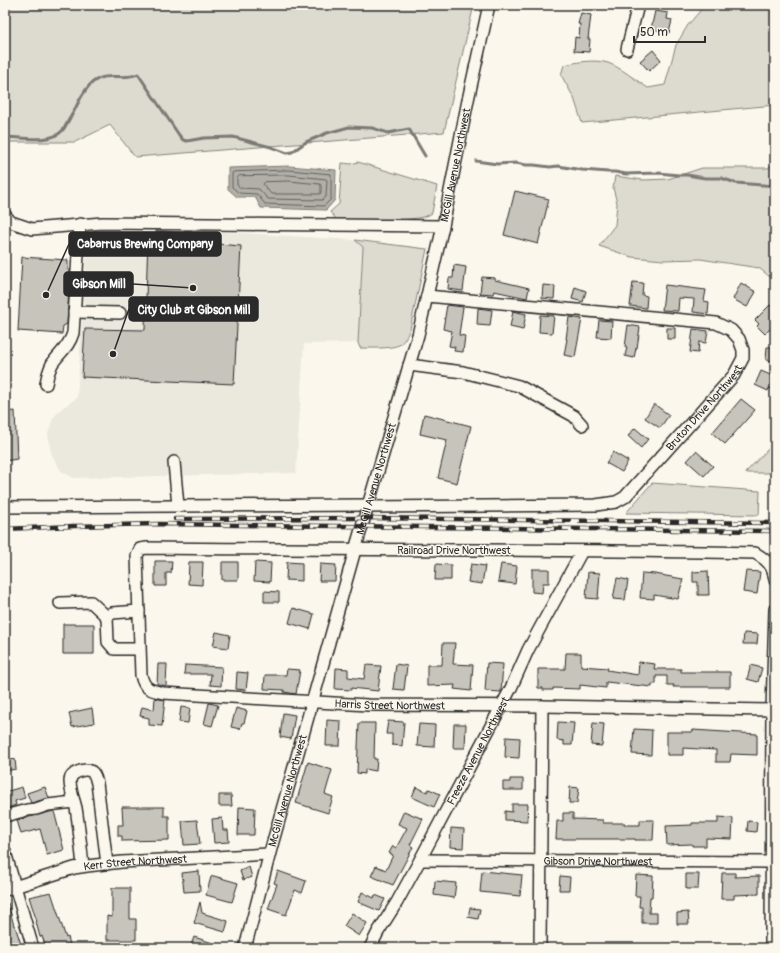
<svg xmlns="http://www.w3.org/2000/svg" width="780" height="953" font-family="Pangolin,sans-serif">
	<rect width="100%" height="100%" fill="#fbf7ec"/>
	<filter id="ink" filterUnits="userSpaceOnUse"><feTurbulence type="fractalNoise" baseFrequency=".025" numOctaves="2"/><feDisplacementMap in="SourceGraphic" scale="8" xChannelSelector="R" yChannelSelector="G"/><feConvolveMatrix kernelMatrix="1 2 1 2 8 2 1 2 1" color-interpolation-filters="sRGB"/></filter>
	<g filter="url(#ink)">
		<path fill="#ebe8de" d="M88,230H194L355,240L363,247L358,343L304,344L296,473L74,478L61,471L51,453L48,434L53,418L62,408L77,398Z"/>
		<path fill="#dddad0" stroke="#84827e" d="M5,5H474L444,132L135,157L110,125L75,142H5Z
			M705,5H775V105L582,123L574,98L561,75L564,65C577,62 595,59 608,63C620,67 637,81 648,88L665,85L676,45L688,25Z
			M358,162L437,186L432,213C422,223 354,220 337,220L330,212L339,204L342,163L351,164Z
			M775,163V281L759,268L700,259L663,260L632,257L599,246L615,225L617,203L613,188L615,176L643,180L668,179L702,168H768Z
			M355,240L427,249L410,329C407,335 405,341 399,345C391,349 369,348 360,348L358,343L363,247Z
			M775,442V473H745Z
			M652,483L760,491L759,515L626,513Z"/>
		<path fill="#b1afa7" stroke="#7b7a75" d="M289,166L336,170L335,200L326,210L261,208L255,197H237L228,189V168Z"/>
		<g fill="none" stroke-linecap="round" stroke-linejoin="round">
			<path stroke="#61605d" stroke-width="1" d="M289,170L331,174V199L324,206L265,204L257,194L239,193L232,187V173L234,172Z
				M289,175L326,179L327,180L326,197L322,200L268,199L259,189L241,188L237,185V178L239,176Z
				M289,181L320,184L321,186V193L319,194H271L263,184L265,182Z"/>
			<path stroke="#7b7a75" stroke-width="3" d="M5,137C20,137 50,144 62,131C66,127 67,122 70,118C72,114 74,112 76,107C80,99 85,88 93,82C107,71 124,81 138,74L179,135L183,140L187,141L204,138L233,137L271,147L287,153L292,152L306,142L327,133L349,127L372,128L388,133L409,129L425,156
				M476,161L497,164L516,163L526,165H534L550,167L558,166L582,170L608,172H615L626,174L658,173L679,175H687L705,178H721L736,183L775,186"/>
		</g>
		<path fill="#c7c4bc" stroke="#2b2b2b" d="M655,11L668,13L667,19L672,20L669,33L651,29Z
			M581,13L591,15L588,39H590L589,52L574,51L575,37L579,38L580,24H578Z
			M653,50L661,60L649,71L640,61Z
			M515,191L549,199L538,244L504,235Z
			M156,231L181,233V241L241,246L234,384L82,377L85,329L145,330L148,238L157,239Z
			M22,257L68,260V270H70L67,324L63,326L62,334L18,331Z
			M454,265L466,267L463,291L448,289L449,278H453Z
			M482,277L495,278V280L529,288L527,298L494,291L493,294L480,293Z
			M633,282L643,283L642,295L647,296L646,308L630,306Z
			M741,283L756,292L747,307L733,299Z
			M543,285L555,286L554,299L542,298Z
			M665,285L706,290L704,301L709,302L708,314L693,312L694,299L679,298L678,311L662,310Z
			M575,287L586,291L583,302L572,299Z
			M447,305L463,307L459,335L465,336L463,352L454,351L455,347L449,346L452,331L443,329Z
			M770,305L775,310V324L765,334L757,326L759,324L755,320Z
			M478,308L492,310L490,326L477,325Z
			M513,311L526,314L523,330L510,327Z
			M540,315L554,316L552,333L539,332Z
			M569,317L582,319L575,357L564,355L567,339H566Z
			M599,320L612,321L611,338L597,337Z
			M628,325L640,327L637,348H636L634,358L625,356L627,347H625Z
			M667,328H675V339H667Z
			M693,329L708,331L706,343L699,342L698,353L690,352Z
			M767,347H775V361L766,360Z
			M761,371L775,377V390L769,388L768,391L755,385Z
			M741,399L755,410L725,444L712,433Z
			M654,404L669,415L660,428L645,418Z
			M15,411L17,459L5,461V412Z
			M424,414L471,426L457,483L438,478L447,440L420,434Z
			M635,428L648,439L641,448L628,436Z
			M696,451L713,466L704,476L687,461Z
			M613,452L628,461L622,472L606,463Z
			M155,561H172L171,573H166V586H155Z
			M189,562H203L202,585L188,584Z
			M222,562H238V580H222Z
			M255,562L271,563L270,582L254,581Z
			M287,562L302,563V581L286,580Z
			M320,564L336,565L335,581H319Z
			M436,564L451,565V580H435Z
			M471,564L485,566L482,584L468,582Z
			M501,564L517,566L515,584L498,582Z
			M532,569H549V583H543L542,593L532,592Z
			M708,571L709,595H698V582H693V572Z
			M746,571L760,572L757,594L743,592Z
			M588,572L600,573L598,599L586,598Z
			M642,573L655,574L683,579L678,599L654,595V599L640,598Z
			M617,578L628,580L625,600L613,599Z
			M264,591L279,592V602H264Z
			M293,608L314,614L310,629L289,623Z
			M63,624H94V654H63Z
			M216,632L230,635L228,648L213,646Z
			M744,633L758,634L757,644H743Z
			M443,643H455L453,664L473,665L471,691L454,689L455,685L427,686V665H442Z
			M566,653H581V666L608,668L607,670L638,675L639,662L655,664L654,669H681V672H730V687H673L674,685H667V676H656V684H652V687L606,682V688L580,685V689L553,688V690H543V688H538V669H565Z
			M487,663L503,664L501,692L485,691Z
			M158,664H167L166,686L157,684Z
			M396,664L407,666L404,690L393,689Z
			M185,665L222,667L221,686L210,685L211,674H184Z
			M366,665L381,666L378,691L351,688V690L335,689L336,668L348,669V677L364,679Z
			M751,665L762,668L758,682L747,679Z
			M287,669L300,670L296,694L284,692V690L264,689L265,675H286Z
			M237,672L248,673L246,690L236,689Z
			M155,698L165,700L162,726L149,725V718L140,716L142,707L154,710Z
			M209,703L218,705L212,726L204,724Z
			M181,707L190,708L188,723L179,722Z
			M92,708L94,723L72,727L69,713Z
			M236,708L247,711L244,723H242L240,729L231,727Z
			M283,713L295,715L291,739L280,737Z
			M327,720L341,721L340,746H326Z
			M388,721L404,722L402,746L392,745V734H386Z
			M558,722L574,723L572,745H564V741L557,740Z
			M359,723H375L374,759H377L376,771L365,769V774L357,773Z
			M593,723L604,724L602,746L591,745Z
			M419,724L435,725L434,747L417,746Z
			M454,724H466L465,748H453Z
			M634,729L652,730L651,755L632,754Z
			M693,730L757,734V755L731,754L730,762H716V750L683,748V755H667V732H692Z
			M506,737L520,738L519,758L505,757Z
			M15,759L16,769L5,771V761Z
			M308,762L332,770L325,794L333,797L328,813L296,803Z
			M510,779H523V790H503V782H510Z
			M22,787L25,798L15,801L16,805L5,809V792Z
			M45,787L49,798L31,803L27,793Z
			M416,787L427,792L429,789L440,794L434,807L412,797Z
			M570,787L579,788L577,803H569Z
			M219,795H231L232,806H219Z
			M512,804H528L527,821L505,820V811L512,812Z
			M122,807H164V816H169V840L122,841V836H118V825H123Z
			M239,807L255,808L254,835H238Z
			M54,811L64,850L47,855L40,829L21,834L17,820Z
			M404,811L423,819L410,845L413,847L393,885L371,876L376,866L386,870L393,855L389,853L393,846L396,848L407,828L398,824Z
			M563,813H573V819L603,820V823H625V825H640V820H654L653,840H635V839H556L557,821H563Z
			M718,817L733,818L732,839L706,838V846H692V844L667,845L666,826L692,825V823H718Z
			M222,818L223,830H228L229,842L214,843L212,819Z
			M197,820L200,844L184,845L182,821Z
			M748,821L757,822L756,832L747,831Z
			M451,828L464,829L463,848L450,847Z
			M249,867L252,877L243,880L240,871Z
			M199,871L200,891L184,892L182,873Z
			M278,871L306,881L302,893L295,890L286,915L268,909L277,884L274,883Z
			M482,871L522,875L520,896L480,892Z
			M722,873H735V877L759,876V894L734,895V899H721Z
			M686,874H699L698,889H686Z
			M636,875L653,876L652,897H650L649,913H657V923H642V907H639L640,896H635Z
			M214,876L238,883L232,902L206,895L211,877Z
			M560,876L570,877L569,890H559Z
			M435,881L456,883L454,898L434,895Z
			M112,888H130V919H136V940H107V916L112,917Z
			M51,892L66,938L68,937L71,948H46L42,936L40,937L36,922H37L29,897Z
			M362,892L374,898L375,895L385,899L379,911L358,902Z
			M200,902L202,913L228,921L225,932L194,923Z
			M5,903H8L14,926H15L21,944L9,947L5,934Z
			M470,908L480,909L478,919L468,917Z
			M688,912L689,924H677V913Z
			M352,913L367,923L359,936L344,926Z
			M194,937L222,946L221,948H190Z"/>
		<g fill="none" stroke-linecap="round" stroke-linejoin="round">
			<defs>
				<g id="minor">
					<path d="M627,49L638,5"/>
					<path d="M5,215L11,222L32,229L102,223L443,226"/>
					<path d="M74,312L120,313"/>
					<path d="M409,365L463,372L519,386L574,416L582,425"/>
					<path d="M46,384C47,377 49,370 52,364C60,352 69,347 73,333L80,224"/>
					<path d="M174,462L178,506"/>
					<path d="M5,507L369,505"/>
					<path id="s1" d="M368,507L596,505L616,502L625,497L734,375L743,358V350L739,339L731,330L716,323L427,296"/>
					<path id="s2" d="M775,580C773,565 767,560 755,553C552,549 350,550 147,548L140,549L137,556L141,675C144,689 150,690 163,693L368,705L542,706L775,710"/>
					<path d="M60,603L91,602L107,617"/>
					<path d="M139,611L112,613L107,617L108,642L114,649H139"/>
					<path d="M5,816L27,810L36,809L48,805L74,802"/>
					<path d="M5,852L33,948"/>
					<path id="s3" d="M420,860L775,862"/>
					<path d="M83,866C81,847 79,827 76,808C74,800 70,790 70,781C70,773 85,767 92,772C95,774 96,780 97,783L107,864"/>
					<path id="s4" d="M5,890L74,868L87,866L122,862L269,854"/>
					<path id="s5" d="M245,948L272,845L355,550L418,335L443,226L468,100L489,5"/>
					<path id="s6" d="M370,948L378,932L397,902L420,860L511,688L528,650L582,551"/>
					<path d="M540,948L542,706"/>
					<path d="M771,948L772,710L775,609"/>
				</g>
			</defs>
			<use href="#minor" stroke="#2b2b2b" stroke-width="14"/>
			<use href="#minor" stroke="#fbf7ec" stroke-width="11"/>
			<defs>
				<path id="rail" d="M175,519L364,518L775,523
					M5,529L74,526L158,524L775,531"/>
			</defs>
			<use href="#rail" stroke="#2b2b2b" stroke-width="4.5"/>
			<use href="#rail" stroke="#fbf7ec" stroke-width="3" stroke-dasharray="9" stroke-linecap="butt"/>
		</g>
	</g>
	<g text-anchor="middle" stroke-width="3" stroke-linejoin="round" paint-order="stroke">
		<g font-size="11" fill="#2b2b2b" stroke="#fbf7ec">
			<text dy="4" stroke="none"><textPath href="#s5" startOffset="811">McGill Avenue Northwest</textPath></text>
			<text dy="4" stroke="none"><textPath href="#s1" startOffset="378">Bruton Drive Northwest</textPath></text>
			<text dy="4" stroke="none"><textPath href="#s5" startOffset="487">McGill Avenue Northwest</textPath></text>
			<text x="454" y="554">Railroad Drive Northwest</text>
			<text dy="4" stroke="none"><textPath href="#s2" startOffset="1035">Harris Street Northwest</textPath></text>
			<text dy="4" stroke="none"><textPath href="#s6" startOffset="225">Freeze Avenue Northwest</textPath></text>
			<text dy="4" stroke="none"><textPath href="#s5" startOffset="163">McGill Avenue Northwest</textPath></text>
			<text dy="4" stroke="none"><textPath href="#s3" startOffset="178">Gibson Drive Northwest</textPath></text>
			<text dy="4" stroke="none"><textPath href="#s4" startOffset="134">Kerr Street Northwest</textPath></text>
		</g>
	</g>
	<path fill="none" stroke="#2b2b2b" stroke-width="1.5" d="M46 295L69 244M193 288L133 284M113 354L129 309"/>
	<g fill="#2b2b2b" stroke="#fbf7ec" stroke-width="1.5">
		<circle cx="46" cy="295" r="4"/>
		<circle cx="193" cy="288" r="4"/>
		<circle cx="113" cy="354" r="4"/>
	</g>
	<g fill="#2b2b2b" stroke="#2b2b2b" stroke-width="1.5">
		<rect x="69" y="232" width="152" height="24" rx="4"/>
		<rect x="64" y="272" width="69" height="24" rx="4"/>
		<rect x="129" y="297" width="129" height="24" rx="4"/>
	</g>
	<g font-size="12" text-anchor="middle" font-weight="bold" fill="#fff">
		<text x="145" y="248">Cabarrus Brewing Company</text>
		<text x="99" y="288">Gibson Mill</text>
		<text x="194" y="314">City Club at Gibson Mill</text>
	</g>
	<rect width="780" height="953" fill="none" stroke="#fbf7ec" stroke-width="20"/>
	<rect x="10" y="10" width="760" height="933" fill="none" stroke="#2b2b2b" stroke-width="1.5" filter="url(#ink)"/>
	<path d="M634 36v6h71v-6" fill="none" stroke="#2b2b2b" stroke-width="2"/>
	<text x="640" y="36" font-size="12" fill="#2b2b2b" stroke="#fbf7ec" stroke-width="3" paint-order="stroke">50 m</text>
</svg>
